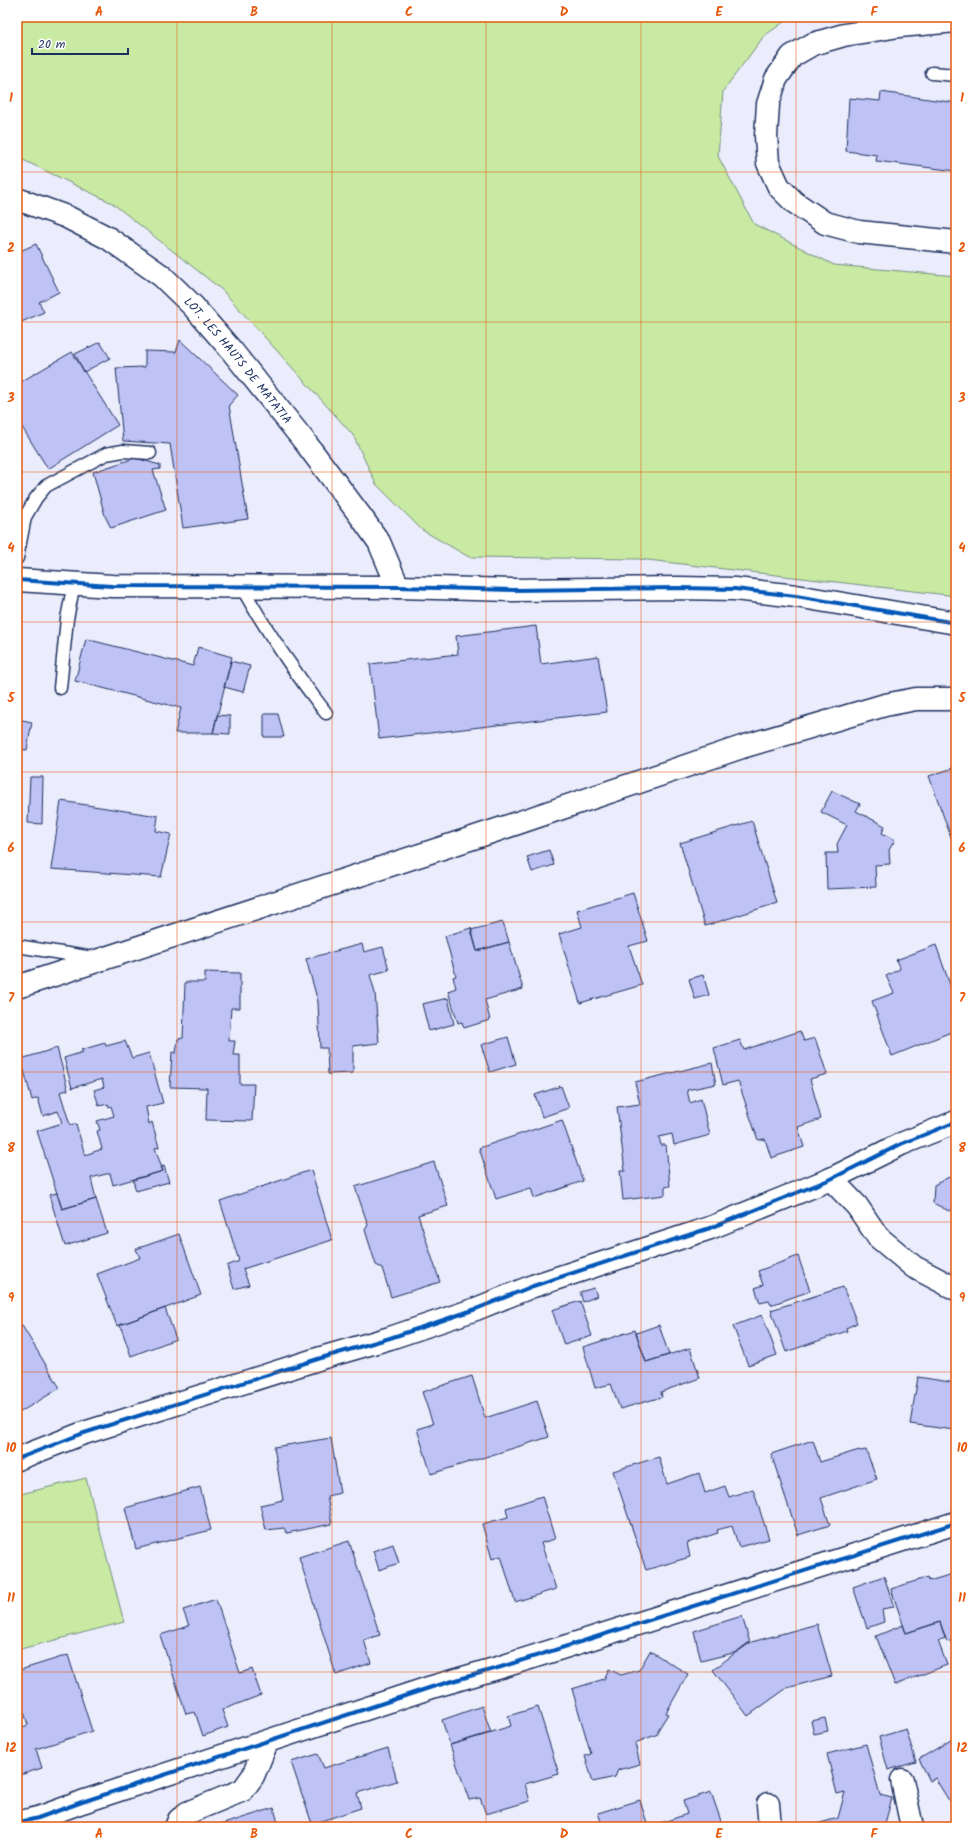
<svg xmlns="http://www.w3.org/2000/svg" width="973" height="1844" font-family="Kalam,sans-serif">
	<rect width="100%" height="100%" fill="#ecedfc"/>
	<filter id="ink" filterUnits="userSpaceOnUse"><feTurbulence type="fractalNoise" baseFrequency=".025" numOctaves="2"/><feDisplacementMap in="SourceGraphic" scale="8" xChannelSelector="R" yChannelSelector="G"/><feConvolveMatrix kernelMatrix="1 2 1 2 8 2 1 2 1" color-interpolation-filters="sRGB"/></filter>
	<g filter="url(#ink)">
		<path fill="#c8eaa3" stroke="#728c80" d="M17,17H791L764,36L723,91L718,156L754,224L834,265L956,276V596L639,559L469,557L422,530L376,484L353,435L222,290L112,203L17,157Z
			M86,1478L124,1622L17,1650V1495Z"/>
		<path fill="#bec2f4" stroke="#1b2f5e" d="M881,92L956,103V171L876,161L877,155L846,151L849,98L880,101Z
			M17,244L20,251L36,244L59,292L39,302L44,312L17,324Z
			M180,340L238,395L229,405L248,519L183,528L170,444L123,441L116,368L145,367V351L176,352Z
			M100,342L110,358L84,372L75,354Z
			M72,352L118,425L48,469L17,419V384Z
			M135,458L160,465V469L153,470L166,510L111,528L105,516L93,472Z
			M536,626L541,664L598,656L607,712L379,739L370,664L458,654L456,636Z
			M86,639L193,666L198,647L232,657L213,733H175L181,708L75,681Z
			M231,661L250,666L243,692L224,687Z
			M264,714H278L284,737H264Z
			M217,715L230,716V734L213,733Z
			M17,719L32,722L27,750L17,749Z
			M956,767V851L929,776Z
			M30,777H43L42,824L28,823Z
			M832,791L860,804L856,811L885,826L882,833L895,840L889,850L890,864L875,865L876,887L827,889L826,853H838L837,844L847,825L821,812Z
			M61,801L158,816L156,831L171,834L161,877L51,869Z
			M752,821L777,903L705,926L680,843Z
			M549,850L554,865L532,872L527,857Z
			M633,893L648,941L629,946L642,985L580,1003L559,934L582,927L577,910Z
			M503,922L509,942L477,951L471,930Z
			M471,928L477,951L509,942L523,989L485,1000L490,1020L464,1028L462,1022L458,1023L448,991L456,988L453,977L456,976L445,936Z
			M362,944L364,952L383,947L389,970L370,975L375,993L379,1043L353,1046V1073L328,1074L327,1048H320L318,1002L306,959Z
			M936,945L956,1002V1014L951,1015L956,1030L892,1056L872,1001L894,993L886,976L900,969L896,960Z
			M205,972L240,973V1008H231L229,1041H235L233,1055H240V1084H254L252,1121L206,1120L207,1088L170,1087L172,1052L176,1053L178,1039L183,1038L185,982H205Z
			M703,975L709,995L695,999L689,979Z
			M448,998L454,1024L429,1031L422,1004Z
			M800,1031L804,1041L815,1038L827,1074L810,1079L821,1119L798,1127L804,1147L771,1158L765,1139L758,1140L738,1081L723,1085L714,1048L740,1040L744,1050Z
			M508,1037L516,1064L490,1072L481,1045Z
			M125,1041L132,1058L149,1053L163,1103L146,1107L149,1124L152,1122L159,1147L155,1148L163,1171L113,1185L110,1173L91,1178L96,1199L62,1209L37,1131L62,1123L58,1111L43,1116L38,1098L32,1100L21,1059L57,1048L68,1090L60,1092L70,1125L76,1124L85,1155L102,1149L97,1131L100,1130L97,1121L114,1116L111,1106L109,1107L108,1104L99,1106L94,1090L104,1087L102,1079L72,1088L64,1058L83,1052L81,1050L105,1043L106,1046Z
			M712,1063L716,1084L687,1090L690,1103L701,1099L710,1135L674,1145L672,1134L659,1137L661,1145H666L670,1186L665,1187V1195L623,1200L620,1171H625L617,1107L640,1104L635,1082Z
			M561,1086L569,1108L542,1117L535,1095Z
			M562,1120L583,1181L534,1198L531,1188L496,1199L479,1148Z
			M434,1162L448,1206L418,1215L440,1282L391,1297L382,1268L376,1265L365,1230L368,1225L355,1187Z
			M164,1166L169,1182L136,1191L133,1180L163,1171L161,1167Z
			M311,1170L332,1240L243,1269L249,1285L234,1289L227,1266L239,1261L220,1201Z
			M949,1177L956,1180V1207L949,1211L933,1203L934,1185Z
			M57,1193L62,1209L96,1199L107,1233L65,1246L49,1195Z
			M179,1234L201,1295L117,1326L97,1274L140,1258L136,1249Z
			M798,1256L810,1291L771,1305L769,1301L760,1303L755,1288L763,1285L758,1271Z
			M843,1287L857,1323L846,1328L847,1331L786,1352L771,1310Z
			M594,1288L597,1296L583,1302L580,1292Z
			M580,1301L592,1336L564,1345L552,1310Z
			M165,1308L176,1339L131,1356L120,1325Z
			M762,1315L777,1355L748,1365L733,1326Z
			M21,1324L60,1388L17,1414V1327Z
			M659,1325L669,1355L646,1362L636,1333Z
			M635,1330L646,1362L690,1348L700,1378L661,1392L662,1397L620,1409L611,1384L595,1388L583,1347Z
			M472,1376L485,1418L537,1401L549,1437L431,1474L417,1429L433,1424L422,1392Z
			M918,1377L956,1383V1445L953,1444L954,1430L910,1424Z
			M331,1438L340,1493L327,1496L332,1524L287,1533L284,1528L266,1530L260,1505L283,1500L274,1447Z
			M813,1440L820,1462L859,1450L860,1451L866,1450L877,1479L821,1498L830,1525L798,1535L771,1454Z
			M659,1457L667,1484L699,1473L705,1493L725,1486L729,1497L753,1489L769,1539L739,1547L732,1526L717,1530L718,1533L687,1543L690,1557L646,1570L613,1471Z
			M200,1487L211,1530L136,1549L125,1508Z
			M542,1496L555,1539L541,1543L556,1589L515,1602L501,1556L492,1559L482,1524L508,1517L506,1508Z
			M349,1541L380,1635L364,1640L371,1663L336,1675L299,1557Z
			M393,1544L399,1563L379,1570L373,1551Z
			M956,1573V1639L947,1642L940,1622L906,1633L891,1589L928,1577L929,1581Z
			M884,1576L894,1607L882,1609L884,1622L867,1628L853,1587Z
			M216,1599L240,1673L252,1669L261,1695L222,1710L228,1727L203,1736L195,1712L186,1714L160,1635L189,1626L183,1610Z
			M742,1616L750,1643L737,1652L701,1661L694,1631Z
			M940,1622L945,1638L938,1641L947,1665L895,1685L876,1636L903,1625L906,1633Z
			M817,1624L832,1676L787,1688L748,1716L713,1670L748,1643Z
			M650,1651L688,1674L666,1713L668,1714L658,1730V1734L635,1743L640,1764L618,1770L615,1777L593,1782L585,1756L591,1754L572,1689L604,1679L609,1669L621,1675L639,1670Z
			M68,1655L92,1731L36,1749L42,1768L17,1776V1729L28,1725L24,1712L17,1715V1671Z
			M482,1706L491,1733L450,1745L442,1720Z
			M538,1707L559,1774L525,1784L530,1801L486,1814L480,1798L469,1800L450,1745L511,1726L508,1716Z
			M825,1718L828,1731L814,1734L811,1721Z
			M906,1729L916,1762L888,1770L879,1737Z
			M956,1737V1812L935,1778L930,1781L919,1759Z
			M866,1744L880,1795L892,1798L884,1827H806L838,1818L845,1792L837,1794L827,1754Z
			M388,1748L397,1781L357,1793L361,1808L312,1824L291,1762L318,1754L324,1768Z
			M711,1792L723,1827H649L687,1814L683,1801Z
			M640,1800L648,1827H603L598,1813Z
			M274,1808L279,1827H214Z"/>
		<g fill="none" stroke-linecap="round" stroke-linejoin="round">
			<defs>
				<path id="service" d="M932,73L956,75
					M17,558L25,517L36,498L46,486L106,454L123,451L150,453
					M241,586C266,630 294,672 326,713
					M60,688L67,619L74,583
					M17,946L93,958"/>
				<g id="minor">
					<path id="s1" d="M17,199L67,217L108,238L162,276L193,306L232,351L305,442L362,518L379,542L398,587"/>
					<path d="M17,580L112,586L398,587L513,590L678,588L735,589L796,596L956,623"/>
					<path d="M831,1179L857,1206L878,1237L914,1267L956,1289"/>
					<path d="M17,1459L81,1434L321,1358L390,1338L476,1309L533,1286L710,1228L831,1179L901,1144L956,1122"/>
					<path d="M902,1780L912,1827"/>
					<path d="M768,1804L770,1827"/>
					<path d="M17,1823L38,1818L82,1802L432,1687L501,1667L956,1523"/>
					<path d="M176,1827L179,1820L187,1813L243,1790L253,1776L267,1742"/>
				</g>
				<path id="secondary" d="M956,21L899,26L844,35L813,44L792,56L776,79L768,104L766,136L768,163L779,187L794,202L825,223L859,232L956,242
					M17,987L494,831L742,747L885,705L916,699H956"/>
			</defs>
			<use href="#service" stroke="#1b2f5e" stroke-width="15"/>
			<use href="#minor" stroke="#1b2f5e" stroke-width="25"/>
			<use href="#secondary" stroke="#1b2f5e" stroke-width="25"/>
			<use href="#service" stroke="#fff" stroke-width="12"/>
			<use href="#minor" stroke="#fff" stroke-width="22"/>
			<use href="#secondary" stroke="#fff" stroke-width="22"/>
			<defs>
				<path id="cycleway" d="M17,580L112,586L398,587L513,590L678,588L735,589L796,596L956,623
					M17,1459L81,1434L321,1358L390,1338L476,1309L533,1286L710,1228L831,1179L901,1144L956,1122
					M17,1823L38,1818L82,1802L432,1687L501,1667L956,1523"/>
			</defs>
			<use href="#cycleway" stroke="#fff" stroke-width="6"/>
			<use href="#cycleway" stroke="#0057b8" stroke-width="4"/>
		</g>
	</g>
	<path fill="none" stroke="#e8590c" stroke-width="1" stroke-opacity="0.55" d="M177,17V1827M332,17V1827M486,17V1827M641,17V1827M796,17V1827M17,172H956M17,322H956M17,472H956M17,622H956M17,772H956M17,922H956M17,1072H956M17,1222H956M17,1372H956M17,1522H956M17,1672H956"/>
	<g text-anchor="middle" stroke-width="3" stroke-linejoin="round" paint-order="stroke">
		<g font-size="12" fill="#1b2f5e" stroke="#fff">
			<text dy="4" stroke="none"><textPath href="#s1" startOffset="279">LOT. LES HAUTS DE MATATIA</textPath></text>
		</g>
	</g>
	<rect width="973" height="1844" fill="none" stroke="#fff" stroke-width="44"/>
	<path d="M32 48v6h96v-6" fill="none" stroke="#1b2f5e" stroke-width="2"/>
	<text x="38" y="48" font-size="12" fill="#1b2f5e" stroke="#ffffff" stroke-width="3" paint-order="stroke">20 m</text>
	<rect x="22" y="22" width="929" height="1800" fill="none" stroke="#e8590c" stroke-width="1.5"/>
	<g font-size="13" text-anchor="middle" font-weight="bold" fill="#e8590c">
		<text x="99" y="16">A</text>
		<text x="254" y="16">B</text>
		<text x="409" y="16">C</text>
		<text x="564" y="16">D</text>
		<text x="719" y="16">E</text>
		<text x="874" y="16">F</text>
		<text x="11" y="102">1</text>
		<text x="962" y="102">1</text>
		<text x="11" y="252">2</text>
		<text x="962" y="252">2</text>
		<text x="11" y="402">3</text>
		<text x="962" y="402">3</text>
		<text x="11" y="552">4</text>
		<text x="962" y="552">4</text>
		<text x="11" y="702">5</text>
		<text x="962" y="702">5</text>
		<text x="11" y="852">6</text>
		<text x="962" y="852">6</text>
		<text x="11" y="1002">7</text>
		<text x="962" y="1002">7</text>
		<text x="11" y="1152">8</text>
		<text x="962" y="1152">8</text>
		<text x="11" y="1302">9</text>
		<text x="962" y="1302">9</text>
		<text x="11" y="1452">10</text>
		<text x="962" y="1452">10</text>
		<text x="11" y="1602">11</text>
		<text x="962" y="1602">11</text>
		<text x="11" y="1752">12</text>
		<text x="962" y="1752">12</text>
		<text x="99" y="1838">A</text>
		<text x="254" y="1838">B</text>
		<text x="409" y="1838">C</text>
		<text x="564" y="1838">D</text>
		<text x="719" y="1838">E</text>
		<text x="874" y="1838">F</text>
	</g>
</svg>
